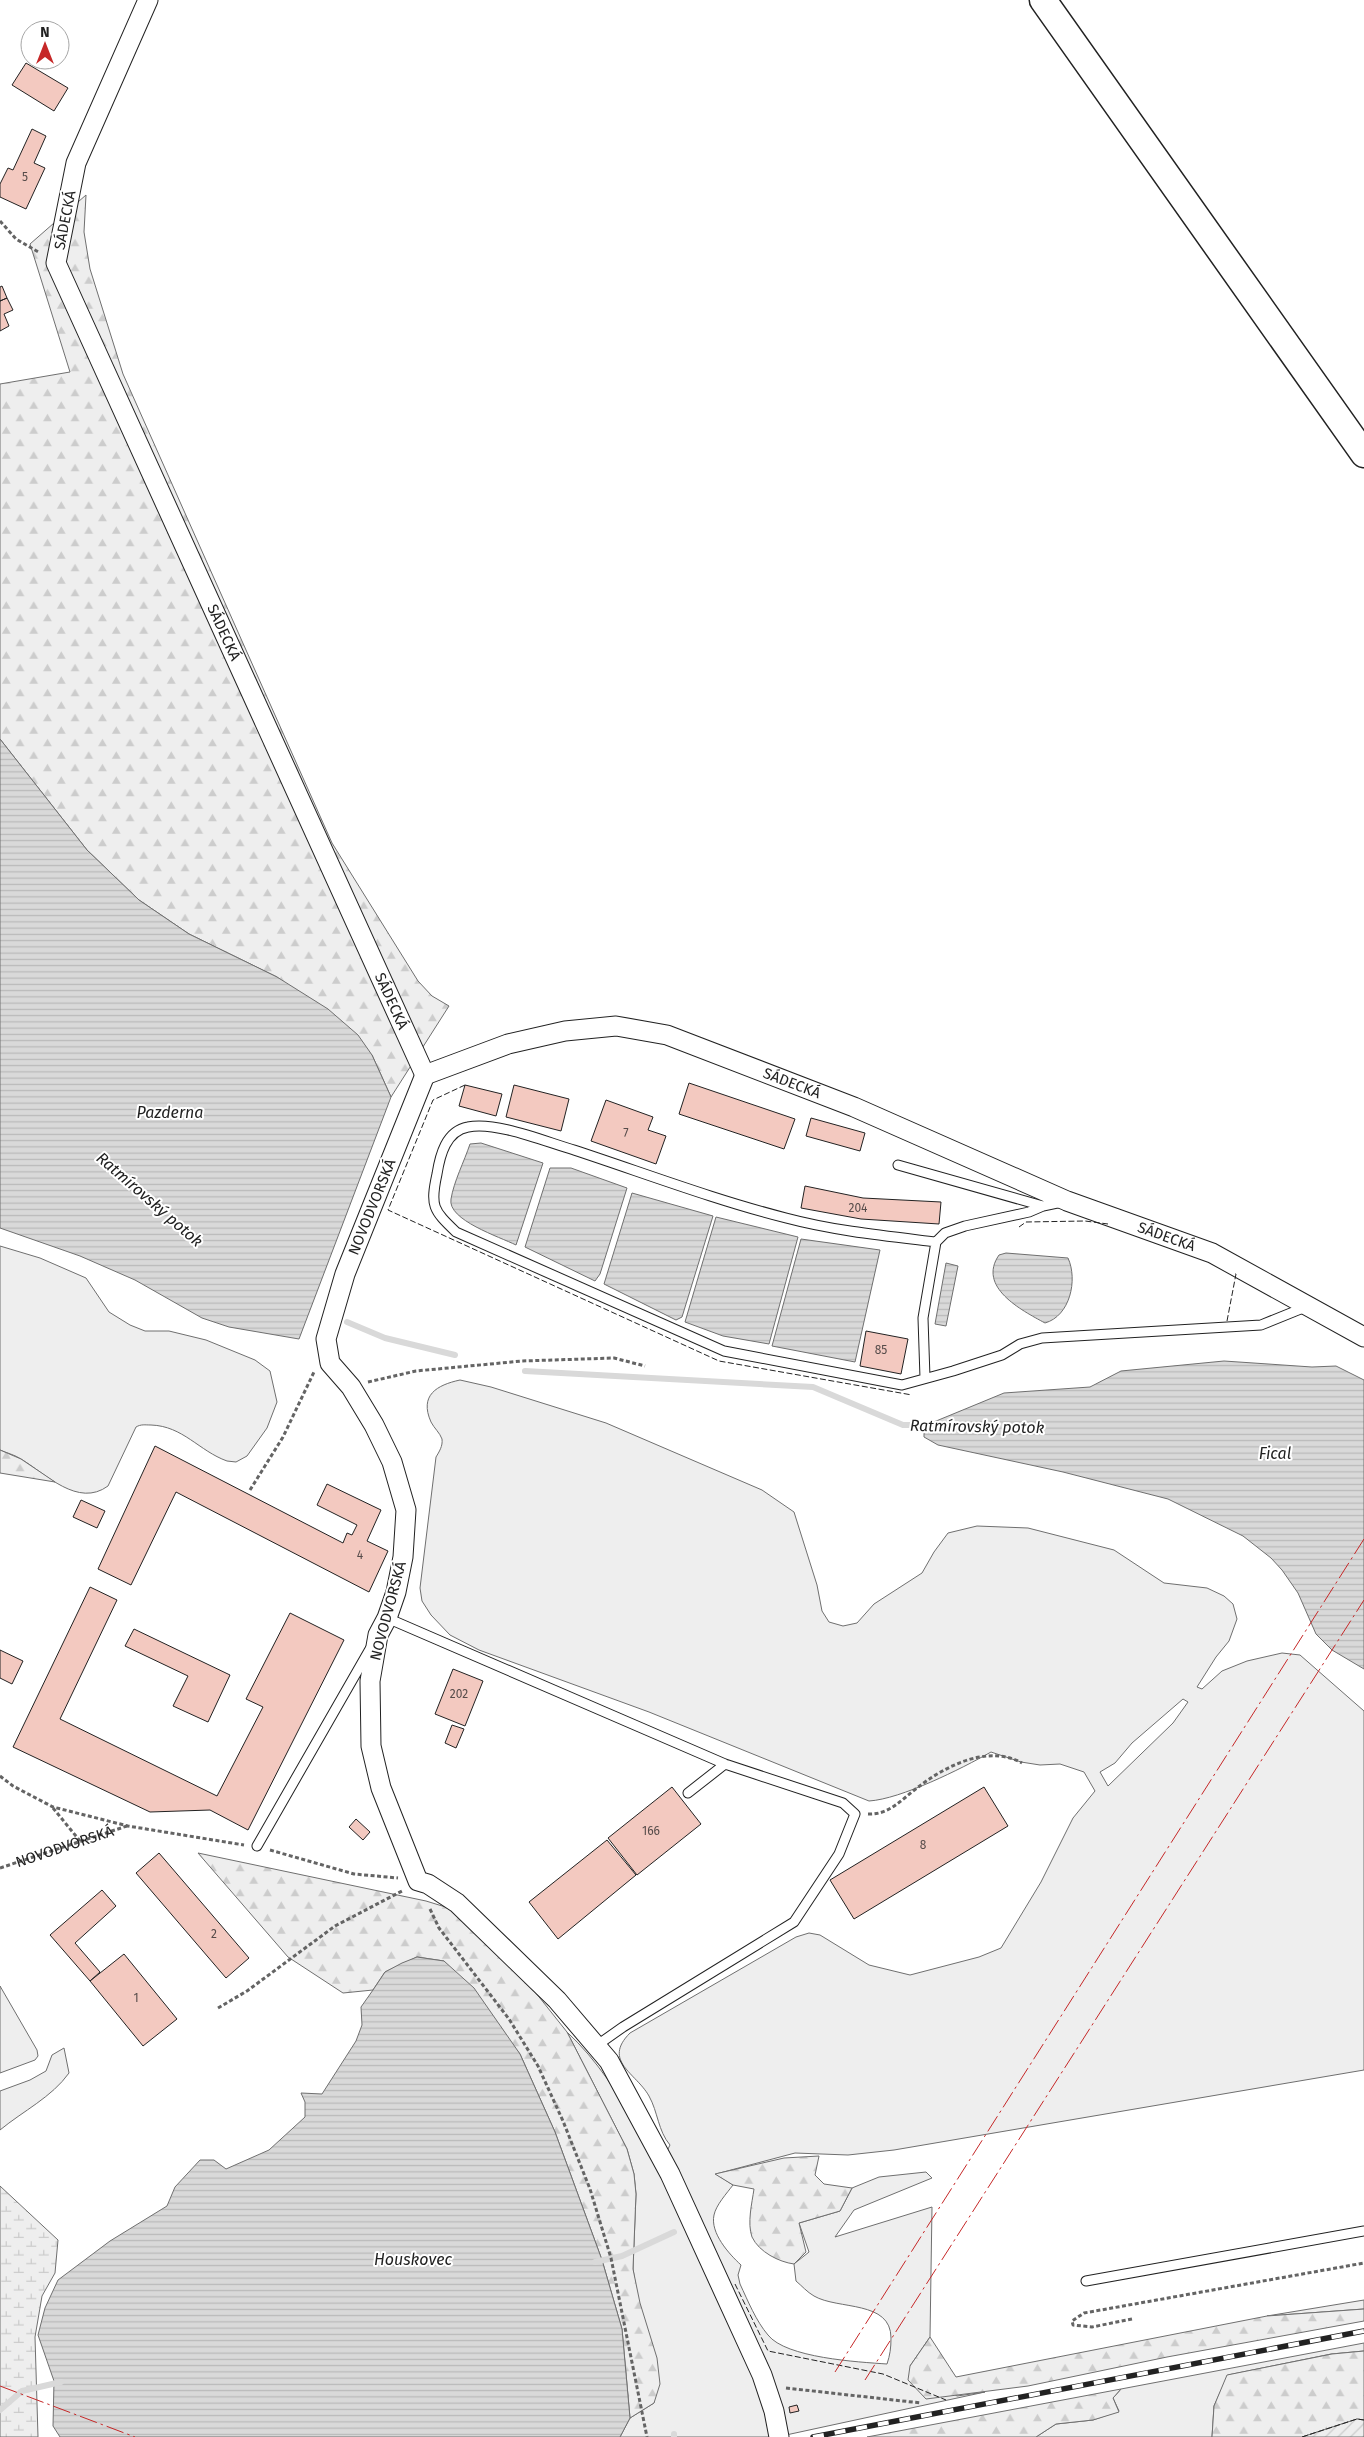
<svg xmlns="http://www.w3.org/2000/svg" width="1364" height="2437" font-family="'Fira Sans',sans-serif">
	<defs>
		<pattern id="forest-firs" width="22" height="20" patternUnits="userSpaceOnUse" patternTransform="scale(1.25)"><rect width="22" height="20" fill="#eee"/><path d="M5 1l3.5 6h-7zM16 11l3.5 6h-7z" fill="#ccc"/></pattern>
		<pattern id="wetland-marsh" width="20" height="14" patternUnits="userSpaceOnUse" patternTransform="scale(1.25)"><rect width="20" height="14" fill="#eee"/><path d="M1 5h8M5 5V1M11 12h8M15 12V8" fill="none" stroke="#ccc"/></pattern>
		<pattern id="garden-furrows" width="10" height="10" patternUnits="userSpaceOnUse" patternTransform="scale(1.25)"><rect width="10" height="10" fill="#eee"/><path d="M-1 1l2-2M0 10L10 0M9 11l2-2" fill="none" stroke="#ccc"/></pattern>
		<pattern id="water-rules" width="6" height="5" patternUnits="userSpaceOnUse" patternTransform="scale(1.25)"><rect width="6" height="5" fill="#d9d9d9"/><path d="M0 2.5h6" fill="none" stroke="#bababa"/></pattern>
	</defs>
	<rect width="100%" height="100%" fill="#fff"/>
	<path fill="#eee" stroke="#6f6f6f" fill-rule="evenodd" d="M0,1246L40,1258L86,1278L109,1312L130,1325L145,1331H169L206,1340L255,1360L270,1371L277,1402L267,1428L247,1456L236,1462L227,1461C199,1451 183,1426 151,1425C145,1425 141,1424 136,1427L108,1486C78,1508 46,1474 21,1459C15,1455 7,1453 0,1450Z
		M460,1380L491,1387L606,1423L762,1490L794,1512L817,1585L822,1611L829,1622L843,1626L857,1623L874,1604L922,1573L934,1552L948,1533L977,1526L1028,1528L1114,1550L1164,1583L1207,1588L1224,1596L1233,1604L1237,1619L1229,1641L1216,1657L1197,1687L1202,1689L1222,1671L1247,1661L1282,1653L1300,1655L1364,1711V2070L894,2150L848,2155L795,2153L716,2174L733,2185C727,2193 716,2205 714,2215C710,2233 729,2254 741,2265L738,2275L740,2284C748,2301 756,2321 768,2335C786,2358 858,2362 887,2364C890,2355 891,2348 891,2338C891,2300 838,2310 814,2296C807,2292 802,2286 796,2281L794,2264L809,2252L799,2223L840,2211L852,2188L879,2177L926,2172L932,2178L854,2210L835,2237L932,2207L930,2337L910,2366L957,2396L985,2392L786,2435L666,2153L670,2145C658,2131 658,2112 649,2096C636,2073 602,2061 630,2033L796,1937L809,1933L820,1935L869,1965L910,1975L979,1957L1001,1948L1041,1882L1073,1818L1095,1791L1084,1772L1060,1764L1040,1765L1021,1762L991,1752C961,1769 901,1799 869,1801L649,1712L479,1650L450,1635L431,1615L422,1601L420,1588L436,1457C439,1452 443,1446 442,1439C440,1433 434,1428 431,1422C419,1395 437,1385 460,1380ZM1183,1699L1188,1702L1173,1723L1108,1786L1100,1772L1115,1763L1132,1743Z
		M0,1986L37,2050L38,2056L35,2060L0,2073Z
		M567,2032C627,2088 656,2170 692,2242C722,2305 758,2368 773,2437H620L630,2418L654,2403L633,2269L636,2194L634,2174L627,2149Z
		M64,2048L69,2073C52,2097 23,2111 0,2130V2091L30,2080L46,2071L52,2055Z
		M1364,2300V2309L1267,2316Z
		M1364,2343V2351L1331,2354L1228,2375L1214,2406L1212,2437H1036L1056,2424L1093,2420L1119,2411L1113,2398L1121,2389Z"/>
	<path fill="url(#forest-firs)" stroke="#6f6f6f" d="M86,195L84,232L90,269L123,374L332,843L418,981L432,996L449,1006L391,1097L372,1055L277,977L189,934L139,900L87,850L0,739V384L70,372L30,244Z
		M0,1450L21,1459L55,1482L0,1473Z
		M198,1853L426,1901L452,1909L516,1968L567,2032L627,2149L634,2174L636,2194L633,2269L640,2303L657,2358L660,2384L654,2403L630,2418L622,2329L602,2260L555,2132L520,2054L444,1961L417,1957L385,1972L373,1990L343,1993L288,1957Z
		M819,2156L815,2175L824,2184L852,2188L840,2211L799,2223L806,2252L794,2264C779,2262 759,2252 752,2237C747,2223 752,2203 754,2189L733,2185L715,2174L784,2158Z
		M1364,2309V2321L1167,2357L1028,2386L926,2399L908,2380L910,2366L930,2337L956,2377L1267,2316Z
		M1364,2351V2420L1357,2419L1302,2437H1212L1214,2406L1227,2375L1332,2354Z
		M1121,2389L1113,2398L1119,2412L1093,2420L1056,2424L1036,2437H867Z"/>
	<path fill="url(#wetland-marsh)" stroke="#6f6f6f" d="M0,2186L58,2240L55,2273L42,2296L35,2337L38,2437H0Z"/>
	<path fill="url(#garden-furrows)" stroke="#6f6f6f" d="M1357,2419L1364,2420V2437H1302Z"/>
	<path fill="url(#water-rules)" stroke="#6f6f6f" d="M0,739L87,850L139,900L189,934L277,977L328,1009L358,1035L372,1055L391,1097L299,1339L229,1327L202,1318L135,1280L80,1256L0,1228Z
		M481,1143L543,1163L516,1245C500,1237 447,1220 451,1199C454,1181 464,1162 470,1144Z
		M550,1168H571L627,1188L600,1274L595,1281L525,1247Z
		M632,1193L713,1216L682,1317L676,1320L604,1284Z
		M716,1217L798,1237L769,1344L723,1336L685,1322Z
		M801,1239L880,1250L855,1362L772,1346Z
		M1006,1253L1068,1258C1078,1280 1070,1316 1045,1323C1021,1310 977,1287 999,1255Z
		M946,1263L958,1266L946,1326L935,1324Z
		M1224,1361L1312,1367L1336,1366L1364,1380V1669L1332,1650L1316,1634L1298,1593L1282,1570L1271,1558L1243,1536L1168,1499L1063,1472L938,1445L924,1437V1426L1004,1393L1090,1387L1121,1371Z
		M417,1957L444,1961L474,1988L520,2054L555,2132L602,2260L622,2329L630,2418L620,2437H60L53,2426L54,2381L38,2335L45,2308L58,2280L110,2241L167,2206L175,2187L200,2160H214L226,2169L269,2150L305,2117V2102L301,2093L322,2094L356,2041L362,2025L361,2007L373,1990L385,1972L402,1963Z"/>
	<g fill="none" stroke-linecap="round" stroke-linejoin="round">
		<path stroke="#d9d9d9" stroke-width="6" d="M347,1322L385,1338L455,1355
			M525,1371L813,1387L903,1425H933
			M595,2262L622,2256L674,2232
			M0,2410L22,2391L61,2382
			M674,2434V2437"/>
	</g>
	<path fill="#f3c9c0" stroke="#222" d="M26,63L68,88L54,111L12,85Z
		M32,129L46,136L34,163L45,168L26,209L0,197V184L8,168L13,170Z
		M2,286L7,298L0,301V287Z
		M7,298L13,310L4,314L9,326L0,331V301Z
		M689,1083L795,1119L784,1149L679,1114Z
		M465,1085L502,1094L496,1116L459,1106Z
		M514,1085L569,1099L561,1131L506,1117Z
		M606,1100L653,1117L648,1130L666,1136L656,1164L591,1141Z
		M811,1118L865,1133L860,1151L806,1136Z
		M805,1186L863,1198L941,1202L939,1224L861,1219L801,1208Z
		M866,1331L908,1339L901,1374L860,1366Z
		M155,1446L343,1543L347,1533L352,1535L357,1525L317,1505L327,1484L381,1510L367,1541L388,1551L369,1592L176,1492L131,1585L98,1569Z
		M81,1500L105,1511L97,1528L73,1517Z
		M90,1587L117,1600L60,1719L217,1796L263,1707L246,1699L290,1613L344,1640L248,1830L210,1810L150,1812L13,1747Z
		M134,1629L230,1675L208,1722L173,1706L188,1676L125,1646Z
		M0,1650L23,1661L12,1684L0,1678Z
		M453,1669L483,1681L465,1726L435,1714Z
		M452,1725L464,1729L456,1748L445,1743Z
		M672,1787L701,1824L637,1875L608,1838Z
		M984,1787L1008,1826L854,1919L830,1880Z
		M356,1819L370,1832L363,1840L349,1827Z
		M607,1840L636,1875L558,1939L529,1902Z
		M159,1853L249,1958L226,1978L136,1873Z
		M102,1890L116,1906L75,1943L100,1972L90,1981L50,1935Z
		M124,1954L177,2019L143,2046L90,1981Z
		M797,2405L799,2411L790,2413L789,2407Z"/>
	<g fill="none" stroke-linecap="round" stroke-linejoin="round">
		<defs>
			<path id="service" d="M898,1165L1043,1206
				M936,1242C886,1236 835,1231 786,1218C715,1200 644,1173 574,1150C546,1142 496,1121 468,1127C446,1131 440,1155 437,1174C430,1206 433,1210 456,1232L724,1351L902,1385L953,1371L1002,1355L1020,1344L1042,1338L1261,1325L1308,1306
				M925,1378L923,1318L936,1242L945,1233L965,1226L1029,1212L1043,1206L1062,1202
				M387,1618L725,1764L843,1803L855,1814L839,1854L794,1922L623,2027L596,2046
				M688,1793L725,1764
				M257,1846L370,1649
				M1086,2281L1364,2231"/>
			<g id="minor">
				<path id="s2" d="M148,0L76,163L56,263L425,1075"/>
				<path d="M425,1075L345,1274L326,1339L330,1363L351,1387L374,1425L392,1462L406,1510L403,1557L396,1592L387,1618L378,1635L370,1681L371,1746L381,1788L418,1881L428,1884L457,1903L557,2000L609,2061L670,2174L762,2375L774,2411L779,2437"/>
				<path id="s3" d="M425,1075L508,1044L565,1031L616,1026L667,1035L854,1107L1067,1201L1212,1253L1364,1337"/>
			</g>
			<path id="secondary" d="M1043,0L1364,454"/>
		</defs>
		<use href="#service" stroke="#222" stroke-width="11"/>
		<use href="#minor" stroke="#222" stroke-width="21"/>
		<use href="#secondary" stroke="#222" stroke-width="29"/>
		<g stroke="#646464" stroke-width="3" stroke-dasharray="4 2.5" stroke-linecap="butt">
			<path d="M0,221L16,239L40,253"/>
			<path d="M368,1382L416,1371L522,1361L614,1358L645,1366"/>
			<path d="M250,1490L283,1437L314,1372"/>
			<path d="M0,1776L13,1786L53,1807L128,1826L244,1845"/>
			<path d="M53,1808L80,1841"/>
			<path d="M868,1814C889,1815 901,1800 917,1788C945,1766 988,1744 1022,1763"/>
			<path d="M270,1850L354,1874L398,1878"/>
			<path id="s1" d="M0,1868L127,1826"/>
			<path d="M430,1909L439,1928L509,2019L538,2066L563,2121L590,2189L611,2258L647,2437"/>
			<path d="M218,2008L247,1991L335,1926L402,1891"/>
			<path d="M1132,2319L1092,2327L1073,2325L1072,2321L1084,2313L1364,2263"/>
			<path d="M786,2388L921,2403"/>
		</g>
		<use href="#service" stroke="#fff" stroke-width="9"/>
		<use href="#minor" stroke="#fff" stroke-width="19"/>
		<use href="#secondary" stroke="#fff" stroke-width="26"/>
		<defs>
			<path id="rail" d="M813,2437L1364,2331"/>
		</defs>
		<use href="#rail" stroke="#222" stroke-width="5.5"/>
		<use href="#rail" stroke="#fff" stroke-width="4" stroke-dasharray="11" stroke-linecap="butt"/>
		<path stroke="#222" stroke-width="1" stroke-dasharray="6 2.5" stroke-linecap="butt" d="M465,1085L433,1100L388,1210L719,1361L912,1395
			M1019,1227L1026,1222L1085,1221L1108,1224
			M1227,1321L1236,1274L1234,1273
			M735,2284L768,2351L883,2374L946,2400
			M1302,2437L1357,2419L1364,2420"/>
		<path stroke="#c62828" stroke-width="1" stroke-dasharray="18 4 2.5 4" stroke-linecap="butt" d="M835,2372L1364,1539
			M865,2380L1364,1600
			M0,2386L135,2437"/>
	</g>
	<g text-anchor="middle" stroke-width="4" stroke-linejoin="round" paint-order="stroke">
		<g font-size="12" fill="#564c4a">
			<text x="25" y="181">5</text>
			<text x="626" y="1137">7</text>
			<text x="858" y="1212">204</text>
			<text x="881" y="1354">85</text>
			<text x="360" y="1559">4</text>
			<text x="459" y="1698">202</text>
			<text x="651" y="1835">166</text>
			<text x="923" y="1849">8</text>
			<text x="214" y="1938">2</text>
			<text x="136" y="2002">1</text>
		</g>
		<g font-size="15" fill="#222" stroke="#fff">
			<text transform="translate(65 220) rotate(-79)" y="5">SÁDECKÁ</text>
			<text dy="5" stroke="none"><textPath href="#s2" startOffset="686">SÁDECKÁ</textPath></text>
			<text dy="5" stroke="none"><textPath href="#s2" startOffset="1091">SÁDECKÁ</textPath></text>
			<text dy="5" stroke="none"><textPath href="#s3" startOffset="384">SÁDECKÁ</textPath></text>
			<text transform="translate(372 1207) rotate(-68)" y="5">NOVODVORSKÁ</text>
			<text dy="5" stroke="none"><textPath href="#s3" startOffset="789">SÁDECKÁ</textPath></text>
			<text transform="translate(388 1611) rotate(-75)" y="5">NOVODVORSKÁ</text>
			<text dy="5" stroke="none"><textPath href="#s1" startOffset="68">NOVODVORSKÁ</textPath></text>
		</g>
		<g font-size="16" font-style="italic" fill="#222" stroke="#fff">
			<text x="170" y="1118">Pazderna</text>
			<text transform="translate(150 1199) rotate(41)" y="6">Ratmírovský potok</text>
			<text transform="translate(977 1426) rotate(1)" y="6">Ratmírovský potok</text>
			<text x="1275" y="1459">Fical</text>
			<text x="413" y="2265">Houskovec</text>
		</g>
	</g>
	<g transform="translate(45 45)"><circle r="24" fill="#ffffff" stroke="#a7a7a7"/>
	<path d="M0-4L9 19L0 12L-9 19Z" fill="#c62828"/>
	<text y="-8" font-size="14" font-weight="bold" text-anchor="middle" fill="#222222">N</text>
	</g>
</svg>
